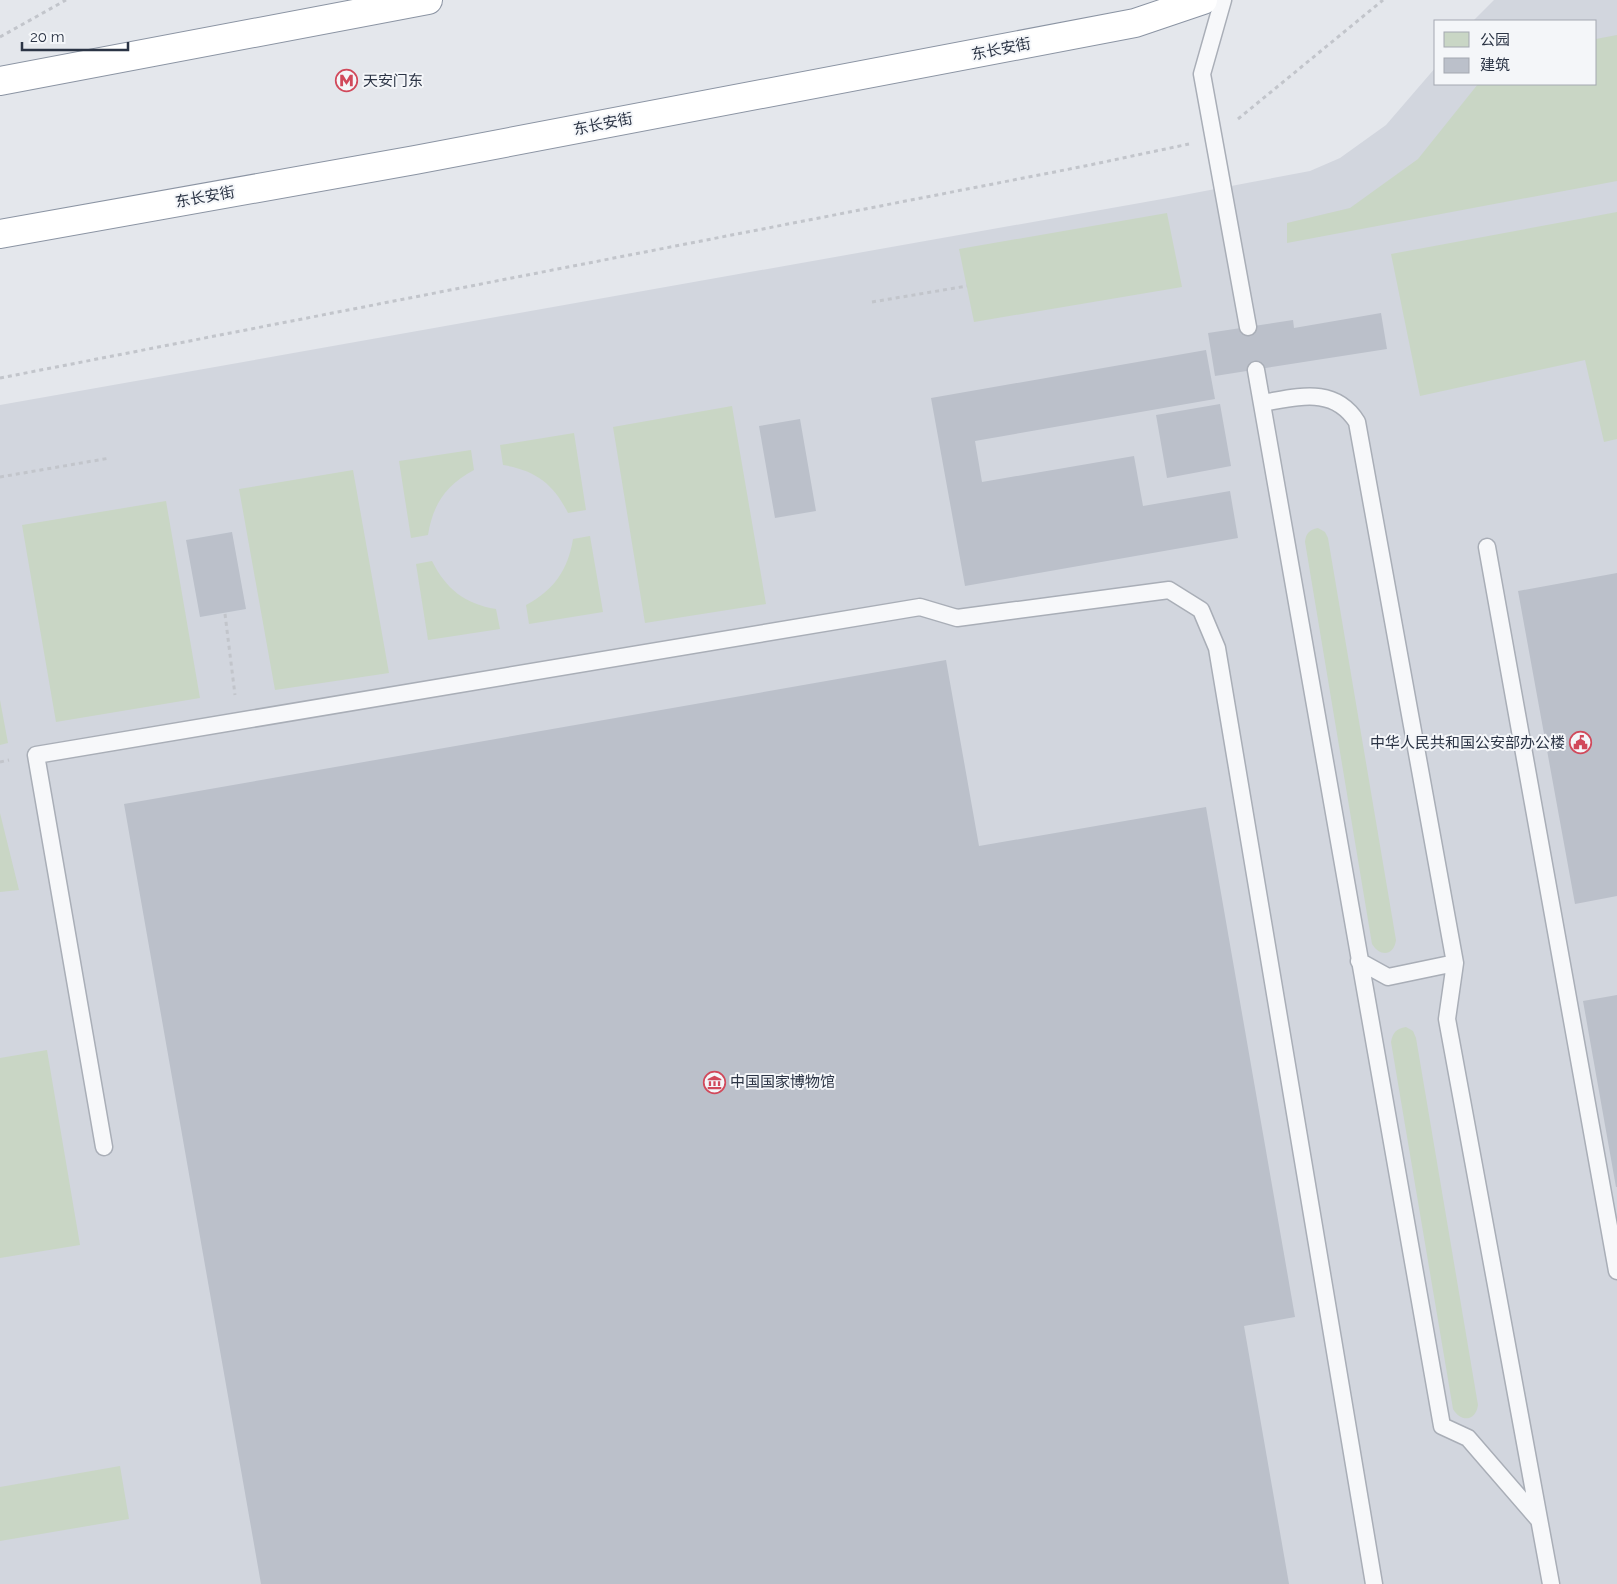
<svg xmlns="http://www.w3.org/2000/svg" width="1617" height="1584" font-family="Raleway,'Noto Sans SC',sans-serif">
	<rect width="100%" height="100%" fill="#e4e7ec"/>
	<path fill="#d2d6de" d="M1494,0H1617V1584H0V405L1168,198L1310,171L1340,158L1386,125L1436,67V84H1596V21H1473Z"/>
	<path fill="#c9d6c5" d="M1617,35V181L1287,243V223L1350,208L1418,159L1478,84H1596V39Z
		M1617,212V439L1604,442L1585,360L1420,396L1391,254Z
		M1167,213L1182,287L974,322L959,249Z
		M732,406L766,604L645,623L613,427Z
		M574,433L586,510L568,513C554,484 535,470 503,465L500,445Z
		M471,450L474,470C446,485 433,504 428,535L411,538L399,461Z
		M353,470L389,673L275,690L239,489Z
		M166,501L200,698L56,722L22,525Z
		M1318,528L1325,532L1328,538L1396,940C1394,956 1380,957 1372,944L1305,542C1306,533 1309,530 1318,528Z
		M590,536L603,612L529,624L526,605C554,590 568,570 573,539Z
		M432,561C446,589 465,604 496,609L500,629L428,640L416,564Z
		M0,700L8,743L0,745Z
		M0,813L19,890L0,892Z
		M1406,1027L1413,1031L1416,1038L1478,1405C1476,1421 1461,1423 1453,1409L1391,1042C1393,1032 1396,1029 1406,1027Z
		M47,1050L80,1245L0,1258V1058Z
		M120,1466L129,1519L0,1541V1487Z"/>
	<path fill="#bbc0ca" d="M1381,313L1387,349L1215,376L1208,333L1293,320L1294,328Z
		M1206,350L1215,399L975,441L982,482L1134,456L1143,506L1230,491L1238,538L965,586L931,398Z
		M1220,404L1231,466L1167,478L1156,415Z
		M800,419L816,511L775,518L759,426Z
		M232,532L246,609L200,617L186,540Z
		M1617,573V896L1575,904L1518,591Z
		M946,660L979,846L1206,807L1295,1317L1244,1326L1289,1584H261L124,804Z
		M1617,995V1187H1616L1583,1001Z"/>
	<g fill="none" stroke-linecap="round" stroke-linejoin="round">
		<defs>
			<path id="service" d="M1223,0L1202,74L1248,327
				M1256,370L1442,1426L1468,1438L1539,1520
				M1262,403C1299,397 1334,386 1357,422L1455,963L1447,1019L1551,1584
				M1487,547L1617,1271
				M1359,961L1388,977L1455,963
				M104,1147L36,755L920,607L957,618L1169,590L1201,610L1217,648L1374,1584"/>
			<path id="trunk" d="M0,81L428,0
				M0,234L415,160L1135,23L1203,0"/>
		</defs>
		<use href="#service" stroke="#a9aeb7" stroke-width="19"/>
		<use href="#trunk" stroke="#8b94a3" stroke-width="30"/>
		<path stroke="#c2c5cb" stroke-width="3" stroke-dasharray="4 4" stroke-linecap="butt" d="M0,37L66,0
			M1238,119L1383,0
			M872,302L967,286
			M0,378L1085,166L1189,144
			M0,477L110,458
			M225,614L235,695
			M0,762L9,760"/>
		<use href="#service" stroke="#f7f8fa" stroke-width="16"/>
		<use href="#trunk" stroke="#fff" stroke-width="28"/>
	</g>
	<defs>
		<symbol id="metro-ring" viewBox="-11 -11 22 22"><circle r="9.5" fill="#f4f6f9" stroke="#d1495b" stroke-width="1.5"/><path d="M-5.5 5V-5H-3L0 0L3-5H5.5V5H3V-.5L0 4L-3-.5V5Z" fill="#d1495b"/></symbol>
		<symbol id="civic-ring" viewBox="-11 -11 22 22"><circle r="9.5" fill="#f4f6f9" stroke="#d1495b" stroke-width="1.5"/><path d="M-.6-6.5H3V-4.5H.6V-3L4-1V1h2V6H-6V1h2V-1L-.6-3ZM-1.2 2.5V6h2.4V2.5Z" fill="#d1495b"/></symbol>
		<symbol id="museum-ring" viewBox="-11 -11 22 22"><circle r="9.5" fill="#f4f6f9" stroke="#d1495b" stroke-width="1.5"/><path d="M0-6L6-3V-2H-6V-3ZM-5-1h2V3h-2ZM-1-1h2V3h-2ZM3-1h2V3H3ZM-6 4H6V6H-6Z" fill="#d1495b"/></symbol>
	</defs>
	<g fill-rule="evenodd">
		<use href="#metro-ring" x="334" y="68" width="25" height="25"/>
		<use href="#civic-ring" x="1568" y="730" width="25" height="25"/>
		<use href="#museum-ring" x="702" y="1070" width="25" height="25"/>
	</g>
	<g text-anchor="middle" stroke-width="4" stroke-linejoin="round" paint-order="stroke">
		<g font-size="15" fill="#2b3445" stroke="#f4f6f9">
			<text transform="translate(1001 49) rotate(-11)" y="5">东长安街</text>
			<text transform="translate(603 124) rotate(-11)" y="5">东长安街</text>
			<text transform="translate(205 197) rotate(-10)" y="5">东长安街</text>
		</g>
		<g font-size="15" fill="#2b3445" stroke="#f4f6f9" text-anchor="start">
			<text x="363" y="86">天安门东</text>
			<text x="1565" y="748" text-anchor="end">中华人民共和国公安部办公楼</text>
			<text x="730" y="1087">中国国家博物馆</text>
		</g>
	</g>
	<rect x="1434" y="20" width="162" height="65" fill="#f4f6f9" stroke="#a4a8b1"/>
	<rect x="1444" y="32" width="25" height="15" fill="#c9d6c5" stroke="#a4a8b1"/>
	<text x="1480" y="45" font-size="15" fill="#2b3445">公园</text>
	<rect x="1444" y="58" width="25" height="15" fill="#bbc0ca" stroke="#a4a8b1"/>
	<text x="1480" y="70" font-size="15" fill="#2b3445">建筑</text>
	<path d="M22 42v8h106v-8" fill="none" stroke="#2b3445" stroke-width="2.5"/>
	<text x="30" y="42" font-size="15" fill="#2b3445" stroke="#f4f6f9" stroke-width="4" paint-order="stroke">20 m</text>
</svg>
